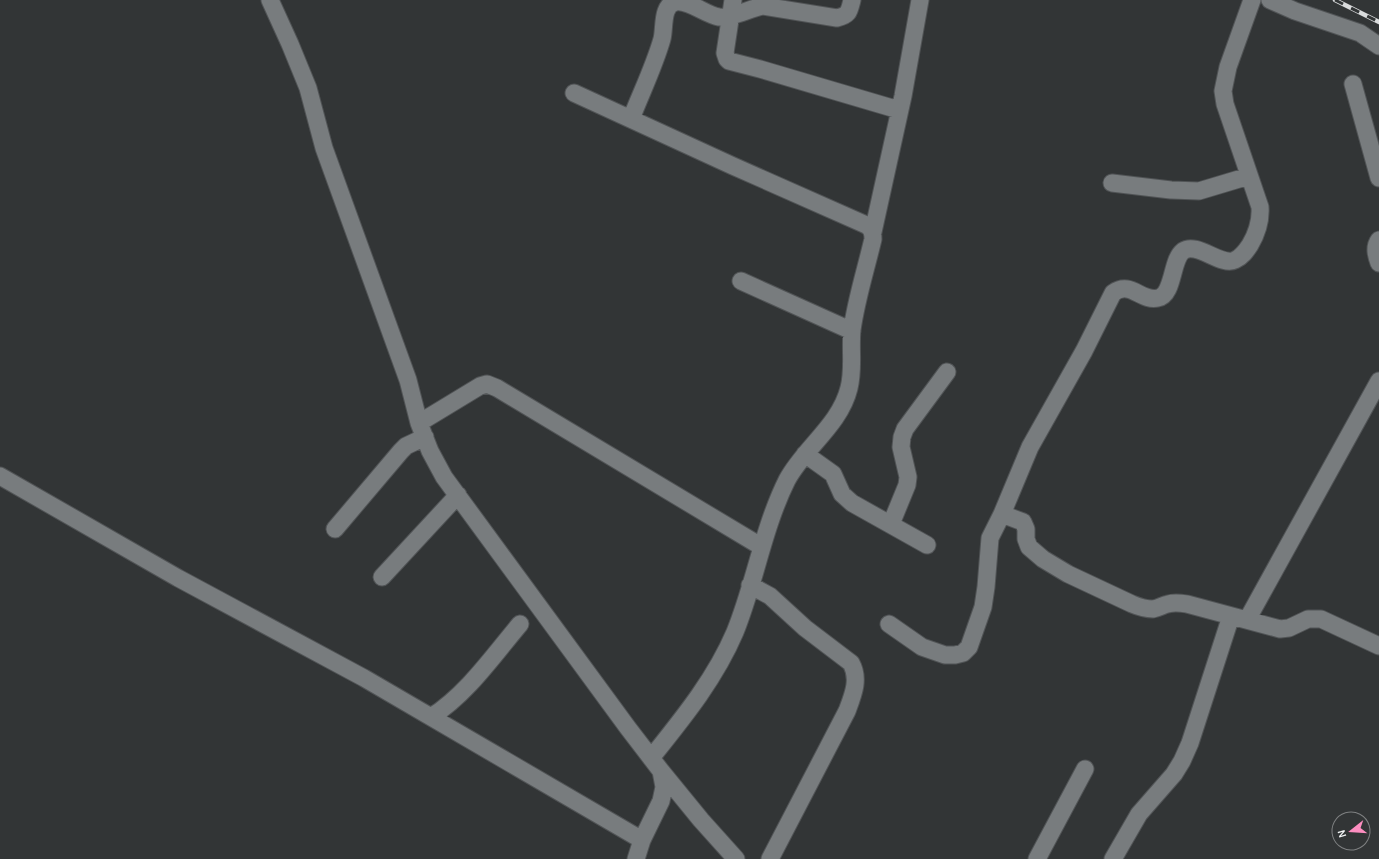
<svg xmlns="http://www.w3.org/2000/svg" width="1379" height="859" font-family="Karla,sans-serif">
	<rect width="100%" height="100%" fill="#323536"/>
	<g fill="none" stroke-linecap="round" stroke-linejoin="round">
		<defs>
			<path id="minor" d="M270,0L290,44L308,88L324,148L408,380L419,423L430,451L444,477L628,728L661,771L664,787L661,801L642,840L636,859
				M733,0L725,53L727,59L729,61L760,69L899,110
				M1252,0L1228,67L1223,91L1225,104L1260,207C1261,221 1257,233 1250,245C1246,251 1242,257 1235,260C1221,267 1197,241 1183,251C1171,260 1174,295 1158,298C1141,302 1131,280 1113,293L1084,351L1030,447L1002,514L1023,522L1026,529V539L1029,547L1043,559L1068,574L1132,604C1139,607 1146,609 1153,609C1159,608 1163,605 1168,604C1174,602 1181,603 1187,604L1280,629L1289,628L1308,619H1321L1379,646
				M1270,0L1295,11L1360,33L1379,46
				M1353,84L1379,178
				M574,93L733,166L864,224C871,227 873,231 873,239C866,269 856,300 852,330C850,350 854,369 849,388C840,425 804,448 787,480C763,528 755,583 735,632C715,679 683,718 651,758
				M631,119C641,93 654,67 662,39C665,28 661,5 676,2C689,0 706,15 719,17C730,19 751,8 763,6L837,18C849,15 849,12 852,0
				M1112,183L1171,190L1199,191L1249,176
				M873,232L903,96L920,0
				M1379,240C1374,247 1376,255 1379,263
				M741,281L852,331
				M419,423L480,386L487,384L497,388L762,547
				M805,454L833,474L842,494L852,503L927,545
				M0,476L178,578L364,678L642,840
				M891,524L907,485L908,477L901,447L902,437L905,429L947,372
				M335,529L401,451L406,446L425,437
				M382,577L458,495
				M750,585L770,596L805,628L851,663C860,679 853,695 847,711L770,859
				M1247,620L1379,381
				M889,624L922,647L945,655H955L963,653L969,647L983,607L986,587L990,538L1002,514
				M431,717C467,694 493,656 520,624
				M661,771L701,820L736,859
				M1037,859L1085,769
				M1113,859L1139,814L1174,774L1182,761L1190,743L1231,616"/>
		</defs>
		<use href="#minor" stroke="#515456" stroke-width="19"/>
		<use href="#minor" stroke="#787c7e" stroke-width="17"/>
		<defs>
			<path id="rail" d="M1335,0L1379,22"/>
		</defs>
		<use href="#rail" stroke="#dadcdd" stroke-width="4.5"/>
		<use href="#rail" stroke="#323536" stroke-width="3" stroke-dasharray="9" stroke-linecap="butt"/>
	</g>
	<g transform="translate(1351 831) rotate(253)"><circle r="19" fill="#323536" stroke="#7f8182"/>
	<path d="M0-3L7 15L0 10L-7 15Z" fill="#fd8ec0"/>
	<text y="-6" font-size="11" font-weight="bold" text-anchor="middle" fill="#f2f4f5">N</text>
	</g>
</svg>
